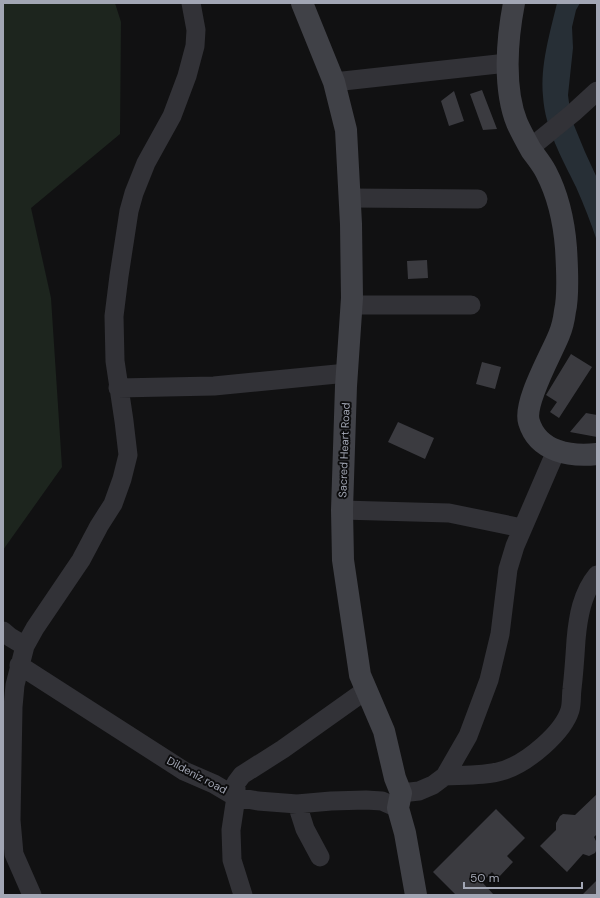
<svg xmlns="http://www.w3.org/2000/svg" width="600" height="898" font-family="'DM Sans',sans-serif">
	<rect width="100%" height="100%" fill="#111112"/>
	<path fill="#1d251e" d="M3,3H115L121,22L120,134L31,208L51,298L62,467L3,550Z"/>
	<path fill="#272f36" d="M557,3H580L576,10L572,27L573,48L568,95L571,118L585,152L597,178V241C591,223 584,205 576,187C562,158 545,129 543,96C540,65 550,33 557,3Z"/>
	<path fill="#3b3b40" d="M482,90L497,129L483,130L470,94Z
		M454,91L464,121L449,126L441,101Z
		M427,260L428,278L408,279L407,261Z
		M571,354L592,367L559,418L550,412L557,402L546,395Z
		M482,362L501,367L495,389L476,384Z
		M586,413L597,415V437L570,432Z
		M398,422L434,438L425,459L388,442Z
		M597,794V834L594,837L597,843V849L595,853L589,856L583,854L567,872L540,846L556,830V823L560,816L563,814L575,815Z
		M496,809L525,838L507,856L513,862L498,878L492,872L482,882L494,895H456L433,872Z
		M597,880V895H582Z"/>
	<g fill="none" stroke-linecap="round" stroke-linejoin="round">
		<path stroke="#323237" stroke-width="19" d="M334,82L507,63
			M530,148L573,113L597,91
			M350,198L478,199
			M352,305H471
			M118,388L214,386L347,373
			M342,510L449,513L522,528
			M3,631L10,637L25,646
			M19,665L184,771L214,784L236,797L258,801L297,804L331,801L366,800L382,801L398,808
			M445,776C464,775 487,776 505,770C528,762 563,733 570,710C572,703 571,695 572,689C574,672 575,656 576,640C578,617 582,593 597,575
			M401,793L419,791L433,785L445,776L468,736L489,680L500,634L508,569L515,546L556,451
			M297,804L305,829L320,857
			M32,895L14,854L11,820L13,707L15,685L25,646L35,628L81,560L99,526L113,504L122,479L128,455L124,421L115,361L114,316L119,276L129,211L134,193L146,163L172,116L187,76L195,46L196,30L191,3
			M243,895L232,860L231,830L236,797V783L242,775L283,749L366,690"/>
		<path stroke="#404147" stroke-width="22" d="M302,3L334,82L346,130L351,224L352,298L346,386L342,510L343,560L360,675L384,731L395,778L401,793L398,808L405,833L416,895
			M514,3C507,39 503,88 517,123C521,132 526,141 531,150C536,157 542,164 546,172C558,195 564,222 566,248C567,266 569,294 565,311C564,319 562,328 559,335C551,355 523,403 529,422C538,452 571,457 597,454"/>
	</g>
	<g text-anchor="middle" stroke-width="4" stroke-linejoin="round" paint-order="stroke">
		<g font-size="11" fill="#a2a6b4" stroke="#0c0c0d">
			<text transform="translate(344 450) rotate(-88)" y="4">Sacred Heart Road</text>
			<text transform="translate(197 775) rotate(28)" y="4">Dildeniz road</text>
		</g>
	</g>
	<rect width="600" height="898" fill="none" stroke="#a2a6b4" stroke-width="8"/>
	<path d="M464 882v6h118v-6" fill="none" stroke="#a2a6b4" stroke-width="2"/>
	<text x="470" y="882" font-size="12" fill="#a2a6b4" stroke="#0c0c0d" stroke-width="3" paint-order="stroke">50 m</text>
</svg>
